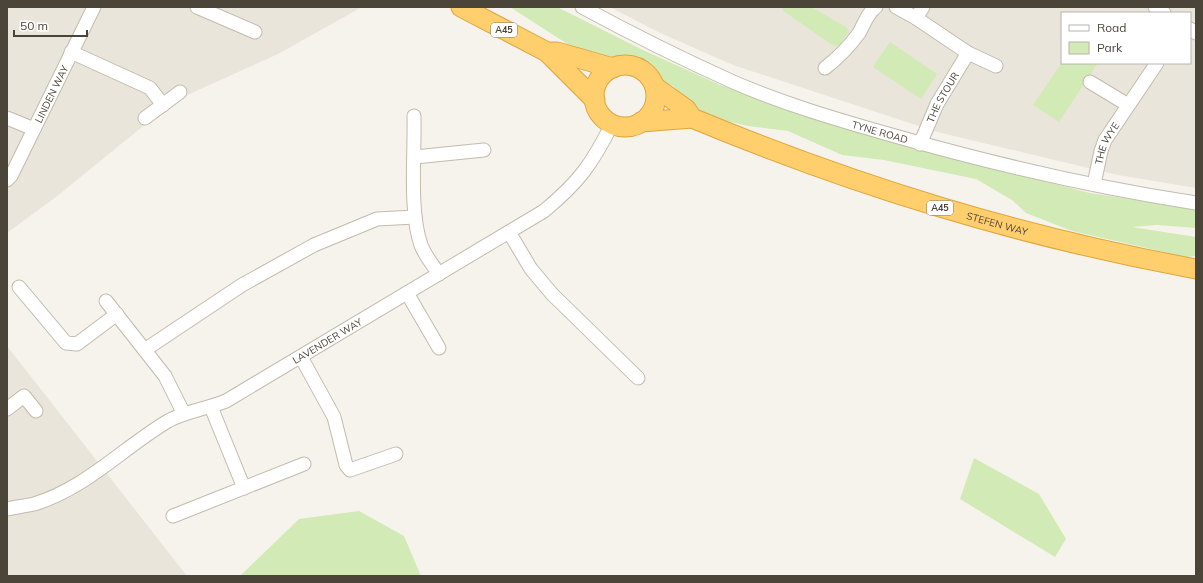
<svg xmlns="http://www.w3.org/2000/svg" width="1203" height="583" font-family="Mulish,sans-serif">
	<rect width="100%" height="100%" fill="#f6f3ec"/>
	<path fill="#eae5da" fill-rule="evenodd" d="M7,7H362L278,54L174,101L56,197L7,233Z
		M610,7H1196V188L1118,175L937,132L733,65L658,32ZM1062,13H1190V63H1062Z
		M7,346L187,576H7Z"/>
	<path fill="#d2eab5" d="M510,7H557L643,50L720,85L815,119L906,146L1090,193L1196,209V228L1157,225L1132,227L1196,237V256L1186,257L1072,231L1026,213L1012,200L976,179L884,160L842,155L788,131L748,126L705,116L692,108L674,87L626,62L603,67Z
		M784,7H811L846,27L849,31L839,46L832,45L782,10Z
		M890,42L937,74L921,99L873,67Z
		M1062,62L1098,63L1059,122L1033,105Z
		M974,458L1039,494L1066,539L1055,557L960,499Z
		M359,511L404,536L421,576H240L299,519Z"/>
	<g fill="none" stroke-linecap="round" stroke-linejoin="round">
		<defs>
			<g id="minor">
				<path d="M197,7L255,32"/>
				<path id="s1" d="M582,7C630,33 680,58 731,81C781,103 835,119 888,134C989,163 1092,187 1196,203"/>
				<path d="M896,7L916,18L968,53L996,66"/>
				<path d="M1155,7L1164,13"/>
				<path d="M916,18L923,7"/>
				<path d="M1190,29L1196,33"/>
				<path d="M71,52L150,88L163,105"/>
				<path d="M825,68C839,57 849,47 859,33C864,25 867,13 876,7"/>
				<path d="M1090,82L1128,105"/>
				<path d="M414,116C415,154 409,211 421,245C425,256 433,265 439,274"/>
				<path d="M7,118L34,129"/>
				<path d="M145,118L180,92"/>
				<path id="s2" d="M920,144L937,104L968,53"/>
				<path d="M415,157L484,150"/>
				<path id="s3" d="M7,180L11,176L94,7"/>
				<path id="s4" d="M1094,184L1101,151L1105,140L1157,63"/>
				<path d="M509,232L531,269L552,294L638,378"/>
				<path d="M19,287L66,343L77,344L117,314"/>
				<path d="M407,293L439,348"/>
				<path d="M106,301L165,376L184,414"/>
				<path d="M146,349L242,285L314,245L377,219L415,217"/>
				<path d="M301,357L334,417L346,465L350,470L396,454"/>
				<path d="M211,407L244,488"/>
				<path d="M7,409L24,396L36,411"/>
				<path id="s5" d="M7,509C16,507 25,506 34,504C85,489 124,447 168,421C186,411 207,409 226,401L544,211C579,182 592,164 612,124"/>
				<path d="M173,516L304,464"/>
			</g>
			<g id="highway">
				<path d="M461,7L547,52H557L613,68"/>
				<path d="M547,52L595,100"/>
				<circle cx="625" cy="96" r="31"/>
				<path id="s6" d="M655,87L686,109L692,118C858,187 1019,236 1196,269"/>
				<path d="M641,122L692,118"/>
			</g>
		</defs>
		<use href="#minor" stroke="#c2bbae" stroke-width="15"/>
		<use href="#highway" stroke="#e0a43c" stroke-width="21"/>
		<use href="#minor" stroke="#fff" stroke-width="13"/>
		<use href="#highway" stroke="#ffcf6e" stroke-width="19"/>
	</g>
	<g text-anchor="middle" stroke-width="4" stroke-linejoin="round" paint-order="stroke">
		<g fill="#fff" stroke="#817c74" stroke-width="1">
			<rect x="491" y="23" width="26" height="14" rx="3"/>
			<rect x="927" y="201" width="26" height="14" rx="3"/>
		</g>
		<g font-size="9" font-weight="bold" fill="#4b4439">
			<text x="504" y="33">A45</text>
			<text x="940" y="211">A45</text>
		</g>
		<g font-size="10" fill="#4b4439" stroke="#fff">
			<text dy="4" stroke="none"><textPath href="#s3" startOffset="97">LINDEN WAY</textPath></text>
			<text dy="4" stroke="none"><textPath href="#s2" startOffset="52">THE STOUR</textPath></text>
			<text dy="4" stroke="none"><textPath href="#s1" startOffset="324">TYNE ROAD</textPath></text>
			<text dy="4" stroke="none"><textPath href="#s4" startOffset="43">THE WYE</textPath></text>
			<text dy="4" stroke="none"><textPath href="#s6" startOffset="372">STEFEN WAY</textPath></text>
			<text dy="4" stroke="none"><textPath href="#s5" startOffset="365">LAVENDER WAY</textPath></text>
		</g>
	</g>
	<rect width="1203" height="583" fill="none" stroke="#4b4439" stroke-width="16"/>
	<rect x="1061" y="12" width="130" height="52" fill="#ffffff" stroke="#b7b4b0"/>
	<rect x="1069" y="25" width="20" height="6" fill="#ffffff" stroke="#b7b4b0"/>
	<text x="1097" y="32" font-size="12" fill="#4b4439">Road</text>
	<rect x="1069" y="42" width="20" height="12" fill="#d2eab5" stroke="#b7b4b0"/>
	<text x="1097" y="52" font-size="12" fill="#4b4439">Park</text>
	<path d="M14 30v6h73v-6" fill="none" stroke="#4b4439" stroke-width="2"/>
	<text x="20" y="30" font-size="12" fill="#4b4439" stroke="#ffffff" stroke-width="3" paint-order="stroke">50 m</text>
</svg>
